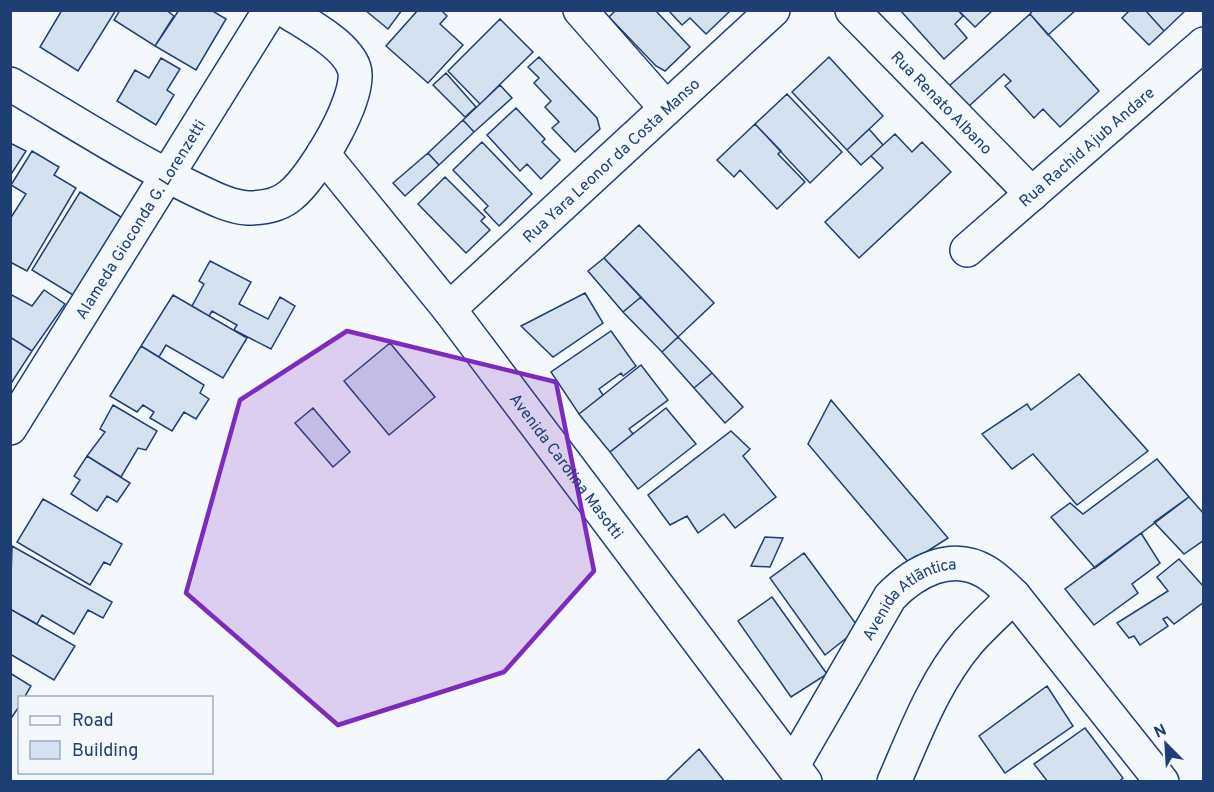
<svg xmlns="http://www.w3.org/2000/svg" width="1214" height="792" font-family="Overpass,sans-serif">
	<rect width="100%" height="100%" fill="#f4f7fb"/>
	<path fill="#d5e0f0" stroke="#1d3f73" stroke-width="1.5" d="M62,10H116L78,71L40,47Z
		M120,10H166L174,16L155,46L114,20Z
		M179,10H211L226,19L196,70L155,46Z
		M365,10H402L388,29Z
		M418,10H441L447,16L440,24L463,45L428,83L386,46Z
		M616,10H655L690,47L665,71L656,66L609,17Z
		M668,10H727L729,12L706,34L690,18L682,25Z
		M900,10H958L963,16L955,24L967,38L944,59Z
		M958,10H993L975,27Z
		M1033,10H1076L1048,35L1030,14Z
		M1130,10H1145L1164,31L1149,45L1122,18Z
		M1145,10H1186L1164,31Z
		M1030,14L1099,91L1060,127L1043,109L1034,118L1005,86L1011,81L1004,74L968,107L949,86Z
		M500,19L533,52L480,104L448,71Z
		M539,57L597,118L600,129L575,152L552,128L559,122L545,107L551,101L534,83L539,78L528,67Z
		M829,57L883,116L847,150L792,92Z
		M161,58L180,69L167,90L174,95L156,125L117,101L135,70L149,78Z
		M446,73L476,107L465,117L433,85Z
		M500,85L512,98L474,132L463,120Z
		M787,94L842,152L810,183L755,124Z
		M516,108L545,139L542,142L560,160L541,179L527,164L520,171L487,135Z
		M463,120L474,132L439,165L428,153Z
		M755,124L781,151L778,154L805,182L777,209L740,170L734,177L717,160Z
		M869,129L883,145L861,165L847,150Z
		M895,134L912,152L922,142L951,172L859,258L825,222L883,168L871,156Z
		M482,142L532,194L499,226L484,210L488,206L453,170Z
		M10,143L26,151L10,176Z
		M32,151L59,167L54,175L76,188L27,271L10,262V219L26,194L11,185Z
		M428,153L439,165L405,196L393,183Z
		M445,177L485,217L481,221L490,230L466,253L418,204Z
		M80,192L131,223L83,301L32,270Z
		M639,225L714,303L678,337L604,258Z
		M604,258L641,297L623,312L588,271Z
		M210,261L251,282L239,304L268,319L280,297L295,306L271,349L234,330L237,325L212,311L209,316L192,306L204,284L199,281Z
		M44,290L65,304L32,351L10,337V294L32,306Z
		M585,293L603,323L553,357L521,326Z
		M173,295L247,338L223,378L166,345L159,357L141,346Z
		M641,297L678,337L662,352L623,312Z
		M611,331L636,366L623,376L621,373L599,389L603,395L579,414L551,372Z
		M10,337L32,351L10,385Z
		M678,337L712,373L694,388L662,352Z
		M390,343L435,397L389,435L344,381Z
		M141,346L204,385L200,393L209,399L196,419L184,412L172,431L150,418L154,412L143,405L137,412L110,396Z
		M641,365L668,400L629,429L633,434L610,452L579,414Z
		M712,373L743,407L725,423L694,388Z
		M1079,374L1148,451L1077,505L1033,454L1012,469L982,434L1027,404L1031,410Z
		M831,400L948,538L909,563L808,444Z
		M113,405L157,431L146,450L138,448L121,477L87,456L105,432L100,429Z
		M313,408L350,452L333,467L295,423Z
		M666,408L696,444L638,489L610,452Z
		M731,431L750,449L743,456L776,497L735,528L724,514L698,533L687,516L670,525L648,495Z
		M87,456L130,483L117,502L107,496L97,511L71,494L80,480L74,476Z
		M1157,459L1189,497L1095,568L1051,517L1070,503L1083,514Z
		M1189,497L1204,514V540L1184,554L1154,522Z
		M43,499L122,544L110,565L104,562L90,585L17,542Z
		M1141,533L1160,563L1132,584L1138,593L1094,625L1065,589Z
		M765,537L783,538L770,567L751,566Z
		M12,546L112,602L103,618L88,610L74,634L42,615L37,624L10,609Z
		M804,553L859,628L825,655L770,578Z
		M1179,559L1204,587V602L1174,624L1167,617L1163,619L1168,626L1140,645L1134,636L1129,638L1117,623L1168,591L1157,577Z
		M772,597L827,674L791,697L738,621Z
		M10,609L75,646L54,680L10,654Z
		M10,673L31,686L24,698H20V705L10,720Z
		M1047,686L1073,726L1005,773L979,736Z
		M1085,728L1123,778L1118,782H1048L1034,764Z
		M699,749L725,782H665Z"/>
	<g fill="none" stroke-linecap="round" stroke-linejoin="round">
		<defs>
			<g id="minor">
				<path d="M580,10L666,108"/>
				<path id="s1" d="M852,10L1032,194"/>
				<path d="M10,84C70,119 130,158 192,188C209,196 229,207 248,208C263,208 280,205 291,195C313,178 363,96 354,68C346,44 306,24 285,10"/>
				<path id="s2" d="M323,154L449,309L805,782"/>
				<path id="s3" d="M967,250L1204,44"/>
				<path id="s4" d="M449,309L773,10"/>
				<path id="s5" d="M10,428L270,10"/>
				<path id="s6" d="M793,765L890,597C914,572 951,551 986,572C996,578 1006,588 1014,596L1162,782"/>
				<path d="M894,782C915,734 934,682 968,642C982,626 999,611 1014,596"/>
			</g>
		</defs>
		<use href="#minor" stroke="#1d3f73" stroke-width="36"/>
		<use href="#minor" stroke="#f4f7fb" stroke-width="33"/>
	</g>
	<path fill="#7b2cbf" fill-opacity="0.2" stroke="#7b2cbf" stroke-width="4.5" stroke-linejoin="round" d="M347,331L556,382L594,571L504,672L338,725L186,593L240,400Z"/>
	<g text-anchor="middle" stroke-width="4.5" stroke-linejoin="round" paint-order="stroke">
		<g font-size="16" fill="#1d3f73" stroke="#f4f7fb">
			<text dy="6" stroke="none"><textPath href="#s1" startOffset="129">Rua Renato Albano</textPath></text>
			<text dy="6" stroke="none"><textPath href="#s3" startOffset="158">Rua Rachid Ajub Andare</textPath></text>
			<text dy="6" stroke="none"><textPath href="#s4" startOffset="220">Rua Yara Leonor da Costa Manso</textPath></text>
			<text dy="6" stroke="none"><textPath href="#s5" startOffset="246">Alameda Gioconda G. Lorenzetti</textPath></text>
			<text dy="6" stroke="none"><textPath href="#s2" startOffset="396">Avenida Carolina Masotti</textPath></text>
			<text dy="6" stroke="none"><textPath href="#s6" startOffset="208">Avenida Atlãntica</textPath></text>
		</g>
	</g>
	<rect width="1214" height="792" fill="none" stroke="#1d3f73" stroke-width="24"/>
	<rect x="18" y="696" width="195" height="78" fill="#f4f7fb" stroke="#9eadc5" stroke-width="1.5"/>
	<rect x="30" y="716" width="30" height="9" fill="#f4f7fb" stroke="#9eadc5" stroke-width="1.5"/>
	<text x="72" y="726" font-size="18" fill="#1d3f73">Road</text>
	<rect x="30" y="741" width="30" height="18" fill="#d5e0f0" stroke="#9eadc5" stroke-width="1.5"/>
	<text x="72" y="756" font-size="18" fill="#1d3f73">Building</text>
	<g transform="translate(1166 744) rotate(336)" stroke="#f4f7fb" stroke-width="4.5" paint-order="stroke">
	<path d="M0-4.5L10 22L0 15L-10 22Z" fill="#1d3f73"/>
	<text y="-9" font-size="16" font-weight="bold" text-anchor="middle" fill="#1d3f73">N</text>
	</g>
</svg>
